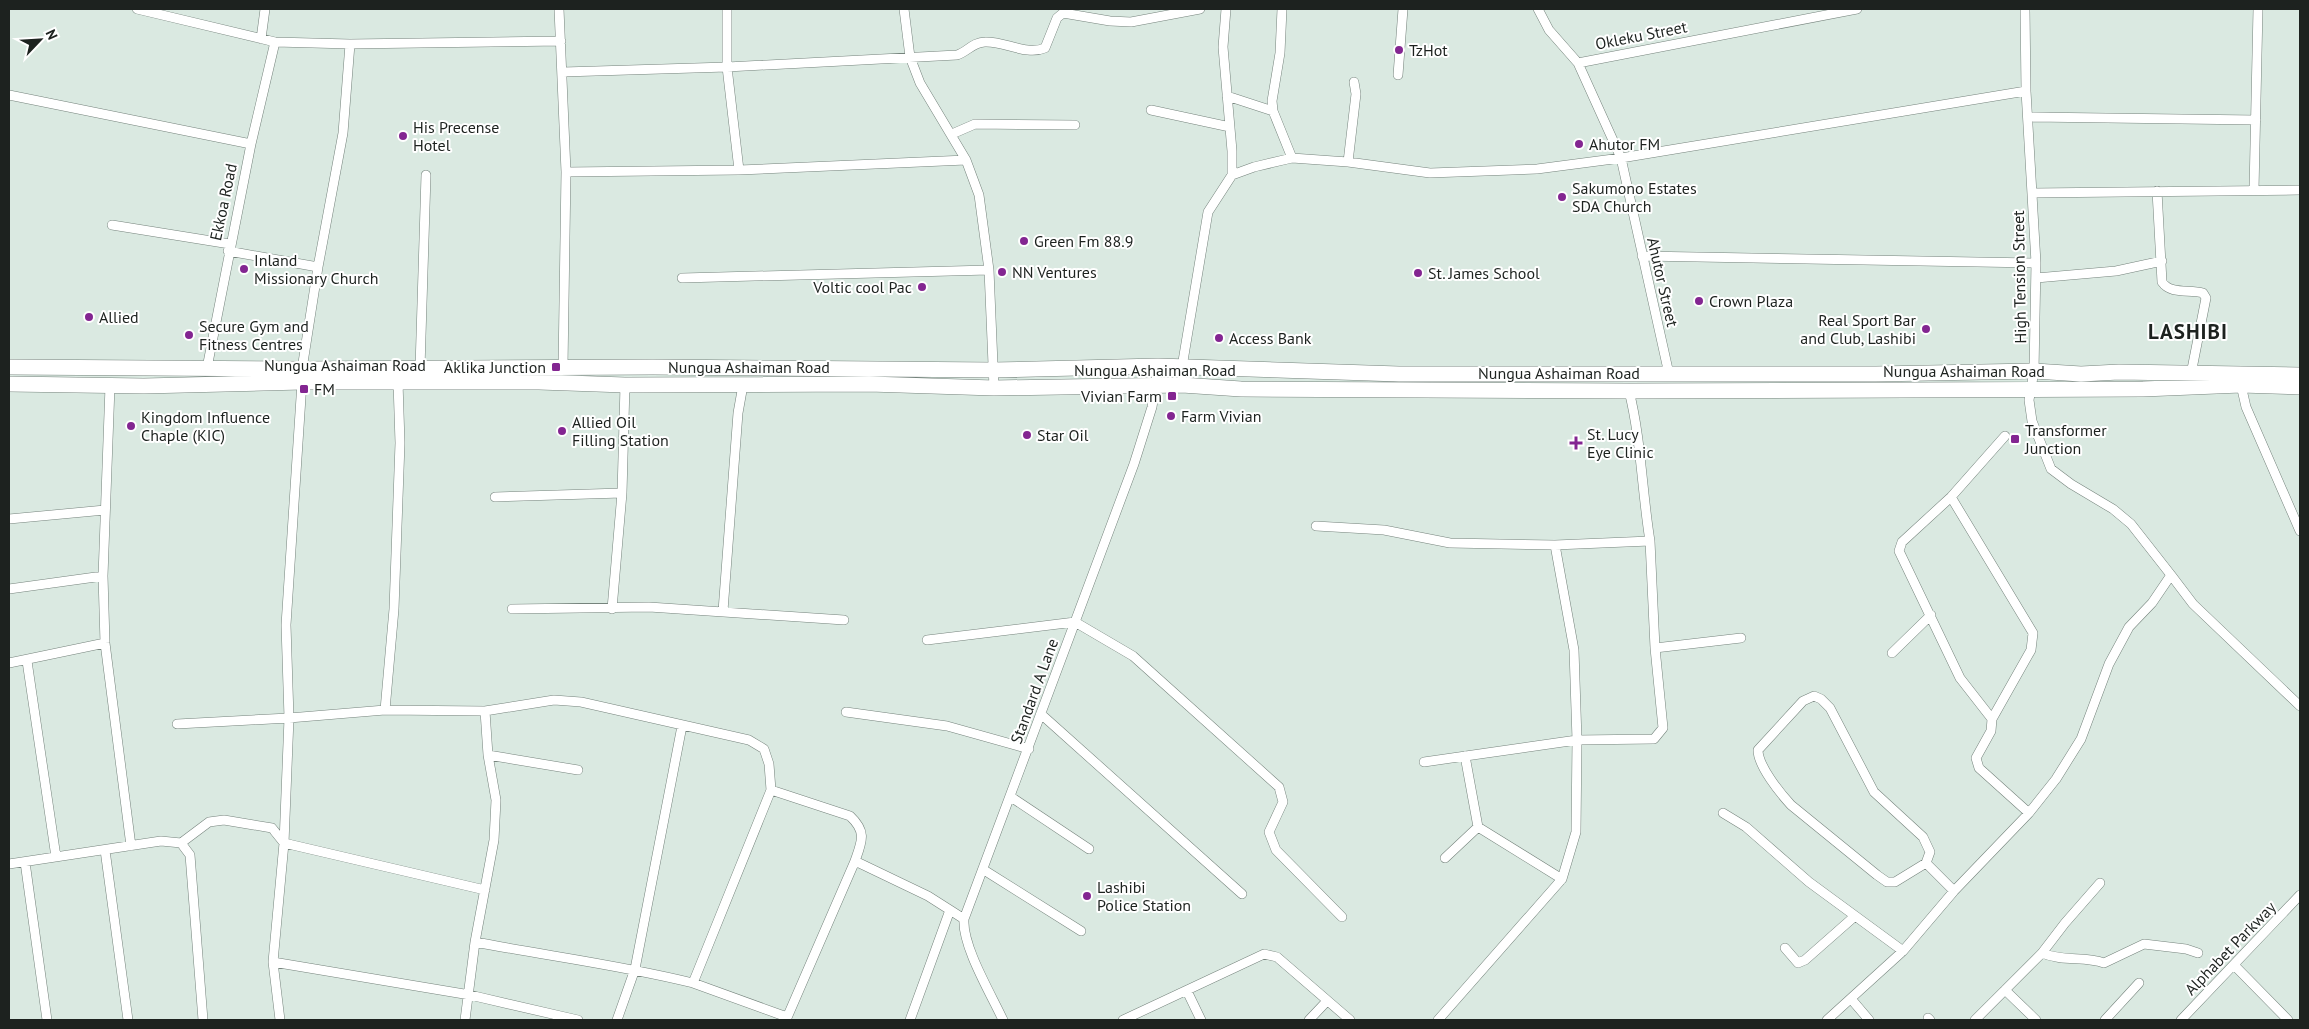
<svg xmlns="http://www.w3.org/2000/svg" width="2309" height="1029" font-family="'PT Sans',sans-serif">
	<rect width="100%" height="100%" fill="#dae9e1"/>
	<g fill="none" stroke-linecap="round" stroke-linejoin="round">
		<defs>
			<path id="minor" d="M137,9L275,42L350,44L561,41
				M559,9L566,172L563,367
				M727,9V67L739,170
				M904,9L910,57L920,83L966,160L979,195L989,270L994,388
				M1226,9L1223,47L1232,151V175
				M1282,9L1280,53L1272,101L1273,111L1292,158
				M1538,9L1549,30L1578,63L1621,158L1669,374
				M2025,9L2026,91L2036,263L2034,371L2029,400L2032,421L2051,469L2071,484L2113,509L2131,524L2171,575
				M261,39L265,9
				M1578,63L1857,9
				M563,72L727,67L957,55C967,52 973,42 985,42C1005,41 1026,56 1045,48L1057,18L1063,13L1110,21L1131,22L1200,9
				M1398,75L1403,9
				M9,95L251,144
				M1227,96L1273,111
				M1151,110L1230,127
				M2028,117L2256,120
				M952,134L975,124L1075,125
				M1348,162L1356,94L1354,82
				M566,172L739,170L966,160
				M2254,190L2258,9
				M2157,191L2162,282C2171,295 2189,289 2203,293L2206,298L2191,374
				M2032,193L2300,190
				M112,225L230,244
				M228,251L318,267
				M1642,256L2036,263
				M682,278L989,270
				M2036,278L2116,271L2162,261
				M207,368L251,144L275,42
				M420,368L426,175
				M302,369L318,267L343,133L350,44
				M1182,385V367L1208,212L1232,175L1254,167L1292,158L1348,162L1430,173L1537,169L1621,158L2026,91
				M2241,385L2246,407L2300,531
				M110,386L103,576L105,643L131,846
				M2005,436L1951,497L1902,542L1899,551L1960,678L1992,719L1991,731L1976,758L1979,768L2029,813
				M495,497L622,493
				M1951,497L2033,633L2031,650L1992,719
				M9,519L105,510
				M1316,526L1384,530L1450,543L1555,545
				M9,589L103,576
				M512,609L649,607L844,620
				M612,609L622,493L625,385
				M723,611L738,413L743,385
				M927,640L1075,622L1133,656L1279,787L1283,802L1269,832L1276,850L1342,917
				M1655,648L1741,638
				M1892,653L1931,615
				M27,661L56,857
				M9,663L105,643
				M1814,696L1821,699L1830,708L1874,792L1923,837L1930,852L1926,863L1895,882H1887L1877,875L1791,805C1780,793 1758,766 1758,750L1803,701Z
				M385,710L394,609L400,443L398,382
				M846,712L947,726L1029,749
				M1042,715L1242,894
				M177,724L289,718L385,710L485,711L554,700L581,702L749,740L764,749L769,764L771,790L693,983C621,965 548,956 475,942
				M488,755L578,770
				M1424,762L1577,740L1654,739L1663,728L1655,648L1650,541
				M771,790L850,816C867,832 862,841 855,861L786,1020
				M1011,797L1089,849
				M1723,813L1746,827L1809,882L1903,951
				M1478,827L1562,879
				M181,843L209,822L224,820L272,828L284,843L485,890
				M105,850L128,1020
				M1445,858L1478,827L1465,756
				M855,861L928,896L950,910
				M25,862L47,1020
				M1926,863L1954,891
				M9,864L161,841L181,843L190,855L203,1020
				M984,870L1081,931
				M1785,948L1798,963L1805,960L1855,916
				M2042,953C2063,962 2084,956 2104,963L2144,944L2186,949L2198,953
				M273,962L470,995L578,1020
				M2234,965L2288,1020
				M693,983L787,1017
				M2005,990L2036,1020
				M1187,991L1201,1020
				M1852,1000L1869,1020
				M1928,1018L1930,1020
				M280,1020L273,962L284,843L289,718L286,625L302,382
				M465,1020L475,942L494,840L496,800L488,755L485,711
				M617,1020L635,969L682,726
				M910,1020L950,910L964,919
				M1003,1020C991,994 962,946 964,919L1134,464L1152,407L1158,366
				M1123,1020L1264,954L1277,957L1350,1020
				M1309,1020L1327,1001
				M1438,1020L1562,879L1576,832L1577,740L1574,650L1555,545L1650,541C1642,492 1641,438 1629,391
				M1827,1020L1903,951L1954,891L2029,813L2056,779L2081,739L2109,664L2129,627L2152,603L2171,575L2193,604L2300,706
				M1975,1020L2042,953L2065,923L2100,883
				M2105,1020L2139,983
				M2181,1020L2300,895"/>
			<path id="primary" d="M9,367L302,369L653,367L993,370L1158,366L1399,374H1876L2034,371L2081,374L2119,372L2300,375
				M9,384L144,386L302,382H539L625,385L869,384L994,388L1182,385L1241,389L1629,391L2143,389L2241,385L2300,387"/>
		</defs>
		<use href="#minor" stroke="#75837c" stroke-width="10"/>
		<use href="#primary" stroke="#75837c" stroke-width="16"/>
		<use href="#minor" stroke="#fff" stroke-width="9"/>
		<use href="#primary" stroke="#fff" stroke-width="15"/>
	</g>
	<g fill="#832591" stroke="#fff" stroke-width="2">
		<circle cx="1399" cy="50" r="5"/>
		<circle cx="403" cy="136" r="5"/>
		<circle cx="1579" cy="144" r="5"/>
		<circle cx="1562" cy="197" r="5"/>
		<circle cx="1024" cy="241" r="5"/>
		<circle cx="244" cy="269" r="5"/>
		<circle cx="1002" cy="272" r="5"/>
		<circle cx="1418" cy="273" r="5"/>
		<circle cx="922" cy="287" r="5"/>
		<circle cx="1699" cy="301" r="5"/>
		<circle cx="89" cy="317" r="5"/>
		<circle cx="1926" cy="329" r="5"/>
		<circle cx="189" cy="335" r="5"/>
		<circle cx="1219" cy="338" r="5"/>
		<rect x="551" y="362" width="10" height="10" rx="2.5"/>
		<rect x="299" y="384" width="10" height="10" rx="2.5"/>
		<rect x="1167" y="391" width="10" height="10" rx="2.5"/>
		<circle cx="1171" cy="416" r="5"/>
		<circle cx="131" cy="426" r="5"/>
		<circle cx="562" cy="431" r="5"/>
		<circle cx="1027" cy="435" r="5"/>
		<rect x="2010" y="434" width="10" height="10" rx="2.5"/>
		<path d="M1573.5 435.5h5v5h5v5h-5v5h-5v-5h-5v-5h5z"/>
		<circle cx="1087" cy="896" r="5"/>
	</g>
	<g text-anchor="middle" stroke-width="4" stroke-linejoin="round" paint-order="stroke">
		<g font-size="16" fill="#1d221f" stroke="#fff">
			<text transform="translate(1641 35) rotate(-11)" y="6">Okleku Street</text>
			<text transform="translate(223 202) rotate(-78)" y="6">Ekkoa Road</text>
			<text transform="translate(2019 277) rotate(-91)" y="6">High Tension Street</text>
			<text transform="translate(1663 282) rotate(77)" y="6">Ahutor Street</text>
			<text x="345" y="371">Nungua Ashaiman Road</text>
			<text x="749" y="373">Nungua Ashaiman Road</text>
			<text x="1155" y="376">Nungua Ashaiman Road</text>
			<text x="1964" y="377">Nungua Ashaiman Road</text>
			<text x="1559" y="379">Nungua Ashaiman Road</text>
			<text transform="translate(1034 691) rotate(-70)" y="6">Standard A Lane</text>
			<text transform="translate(2230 948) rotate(-46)" y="6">Alphabet Parkway</text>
		</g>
		<g font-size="16" fill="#1d221f" stroke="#fff" text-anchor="start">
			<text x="1409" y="56">TzHot</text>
			<text x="413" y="133">His Precense<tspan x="413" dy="18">Hotel</tspan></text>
			<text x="1589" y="150">Ahutor FM</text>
			<text x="1572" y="194">Sakumono Estates<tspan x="1572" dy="18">SDA Church</tspan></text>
			<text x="1034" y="247">Green Fm 88.9</text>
			<text x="254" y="266">Inland<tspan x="254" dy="18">Missionary Church</tspan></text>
			<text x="1012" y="278">NN Ventures</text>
			<text x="1428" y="279">St. James School</text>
			<text x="912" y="293" text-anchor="end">Voltic cool Pac</text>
			<text x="1709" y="307">Crown Plaza</text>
			<text x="99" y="323">Allied</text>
			<text x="1916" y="326" text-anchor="end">Real Sport Bar<tspan x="1916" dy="18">and Club, Lashibi</tspan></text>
			<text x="199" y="332">Secure Gym and<tspan x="199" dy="18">Fitness Centres</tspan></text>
			<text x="1229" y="344">Access Bank</text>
			<text x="546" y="373" text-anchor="end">Aklika Junction</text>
			<text x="314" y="395">FM</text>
			<text x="1162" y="402" text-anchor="end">Vivian Farm</text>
			<text x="1181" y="422">Farm Vivian</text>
			<text x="141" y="423">Kingdom Influence<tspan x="141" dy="18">Chaple (KIC)</tspan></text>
			<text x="572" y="428">Allied Oil<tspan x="572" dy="18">Filling Station</tspan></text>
			<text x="2025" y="436">Transformer<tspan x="2025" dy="18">Junction</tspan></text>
			<text x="1587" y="440">St. Lucy<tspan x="1587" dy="18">Eye Clinic</tspan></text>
			<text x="1037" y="441">Star Oil</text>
			<text x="1097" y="893">Lashibi<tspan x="1097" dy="18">Police Station</tspan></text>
		</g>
		<g font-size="21" font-weight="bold" letter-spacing="1" fill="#1d221f" stroke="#fff">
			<text x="2188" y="339">LASHIBI</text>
		</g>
	</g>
	<rect width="2309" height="1029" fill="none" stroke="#1d221f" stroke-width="20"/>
	<g transform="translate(40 40) rotate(65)" stroke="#ffffff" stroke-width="4" paint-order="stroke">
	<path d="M0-4L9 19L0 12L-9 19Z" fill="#1d221f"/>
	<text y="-8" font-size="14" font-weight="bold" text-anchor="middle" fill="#1d221f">N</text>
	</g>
</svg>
